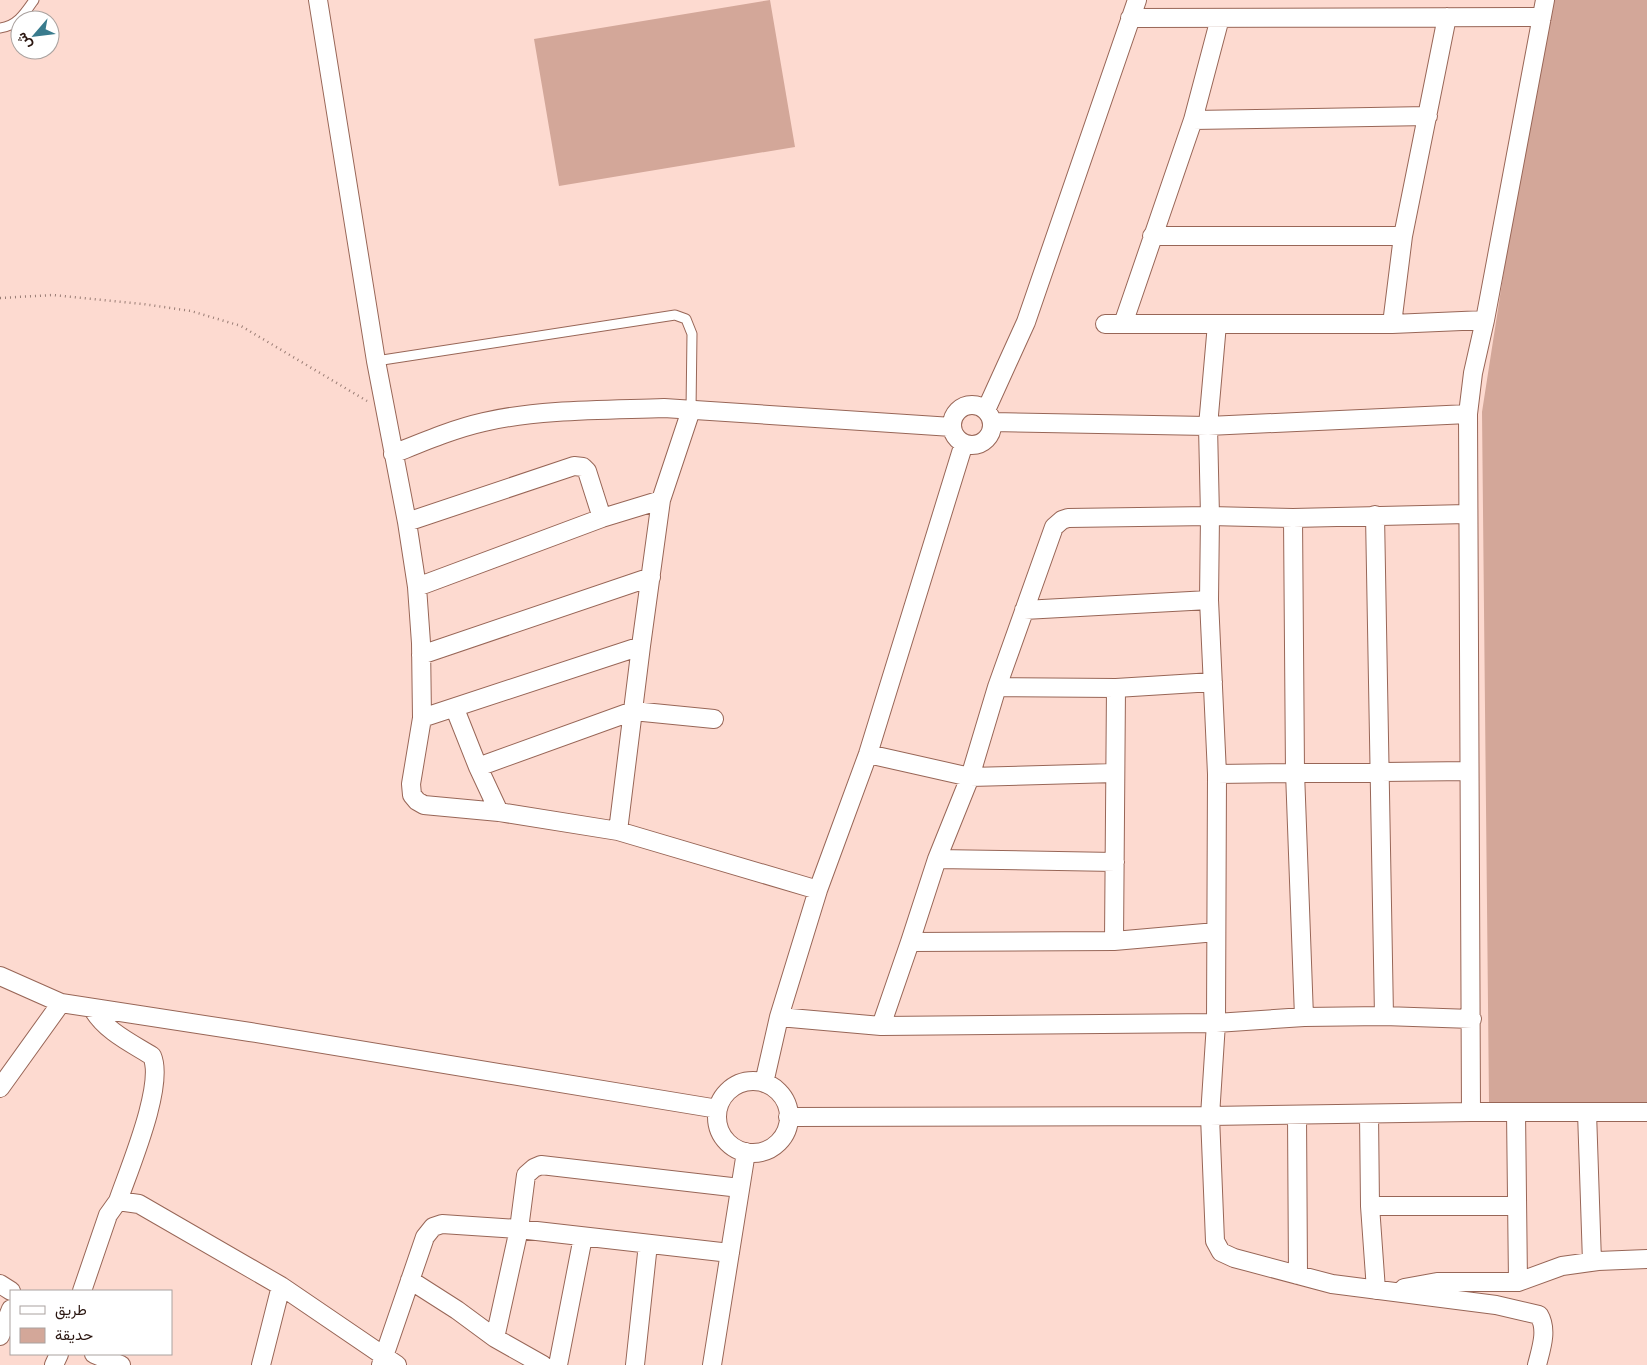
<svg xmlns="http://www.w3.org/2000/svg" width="1647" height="1365" font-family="Barlow,Vazirmatn,sans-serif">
	<rect width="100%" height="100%" fill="#fddad0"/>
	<path fill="#d3a799" d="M770,0L795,147L559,186L534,39Z
		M1546,0H1647V1103H1489L1482,412Z"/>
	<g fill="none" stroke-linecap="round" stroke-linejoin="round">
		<defs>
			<path id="lane" d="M0,28C17,26 25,13 34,0
				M376,361L675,315L686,319L692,334L691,410"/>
			<path id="street" d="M318,0L376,361L407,522L417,587L421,643L422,718L411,784L412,795L417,801L424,805L499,812L618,831L818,890
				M1130,18L1542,17
				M1193,120L1428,116
				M1152,236H1403
				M1105,324H1392L1485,320
				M1123,324L1193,120L1220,18
				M1217,324L1208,426L1210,516L1209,600L1217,774L1216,1023L1210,1116L1215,1241L1221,1252L1234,1258L1332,1284L1496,1305L1539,1315C1548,1330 1541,1349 1537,1365
				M1392,324L1403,236L1447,17
				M952 425a20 20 0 1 1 40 0a20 20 0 1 1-40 0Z
				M986,410L1026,322L1137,0
				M992,422L1208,426L1468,414
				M393,454C423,442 453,429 484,422C539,409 607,410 664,408L952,427
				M1375,515L1384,1016
				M1293,518L1295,772L1304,1017
				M407,522L574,466L583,467L587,471L602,518
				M417,587L602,518L661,500
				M1024,610L1209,600
				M421,655L651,577
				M997,687L1116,688L1213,682
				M455,709L478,767L499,812
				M422,718L641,646
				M868,754L970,777L1115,773
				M478,767L633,711L714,719
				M1217,774L1469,771
				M618,831L641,646L661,500L691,410
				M937,859L1115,862
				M1114,941L1116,688
				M910,942L1114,941L1216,932
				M0,976L61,1003L250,1032L718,1109
				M92,1008C105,1031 131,1043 152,1056C165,1085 129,1169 118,1201
				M779,1017L881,1026L1216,1023L1304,1017L1384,1016L1472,1019
				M881,1026L910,942L937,859L970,777L997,687L1054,527L1062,520L1068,518L1210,516L1293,518L1467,514
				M717 1117a36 36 0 1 1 72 0a36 36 0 1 1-72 0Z
				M764,1083L779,1017L818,890L868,754L964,443
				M0,1088L61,1003
				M1471,1112L1468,414L1473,373L1485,320L1545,0
				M1516,1112L1518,1282
				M1587,1112L1592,1262
				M1369,1114L1370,1206L1376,1290
				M1297,1115L1298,1275
				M788,1117L1210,1116L1471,1112H1647
				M1370,1206H1517
				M410,1280L457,1310L495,1338L543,1365
				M0,1284L11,1291
				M1404,1288L1437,1282H1518L1562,1266L1598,1261L1647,1259
				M82,1291L108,1215L118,1201L139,1204L281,1286L397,1365
				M0,1336L11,1309
				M495,1338L519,1229L526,1175L534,1168L541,1165L740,1188
				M94,1354L121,1365
				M54,1365L59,1354
				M261,1365L281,1286
				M381,1365L425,1237L433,1227L442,1224L519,1229L730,1253
				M558,1365L583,1237
				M635,1365L648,1244
				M712,1365L746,1152"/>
		</defs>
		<use href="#lane" stroke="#986657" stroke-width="11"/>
		<use href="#street" stroke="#986657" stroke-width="20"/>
		<path stroke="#987c74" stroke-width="2.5" stroke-dasharray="1 4" stroke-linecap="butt" d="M0,298L53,295L143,304L191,311L241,326L367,401"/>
		<use href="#lane" stroke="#fff" stroke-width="9"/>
		<use href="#street" stroke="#fff" stroke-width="18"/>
	</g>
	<rect x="10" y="1290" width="162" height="65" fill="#ffffff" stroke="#aaa29f"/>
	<rect x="20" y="1306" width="25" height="8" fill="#ffffff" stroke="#aaa29f"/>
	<text x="55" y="1315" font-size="15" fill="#2a1610">طريق</text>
	<rect x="20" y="1328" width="25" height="15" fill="#d3a799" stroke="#aaa29f"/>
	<text x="55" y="1340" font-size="15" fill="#2a1610">حديقة</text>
	<g transform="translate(35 35) rotate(242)"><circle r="24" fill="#ffffff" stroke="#aaa29f"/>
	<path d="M0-4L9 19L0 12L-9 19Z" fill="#397b8d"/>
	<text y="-8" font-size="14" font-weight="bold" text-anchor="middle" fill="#2a1610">ش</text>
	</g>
</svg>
